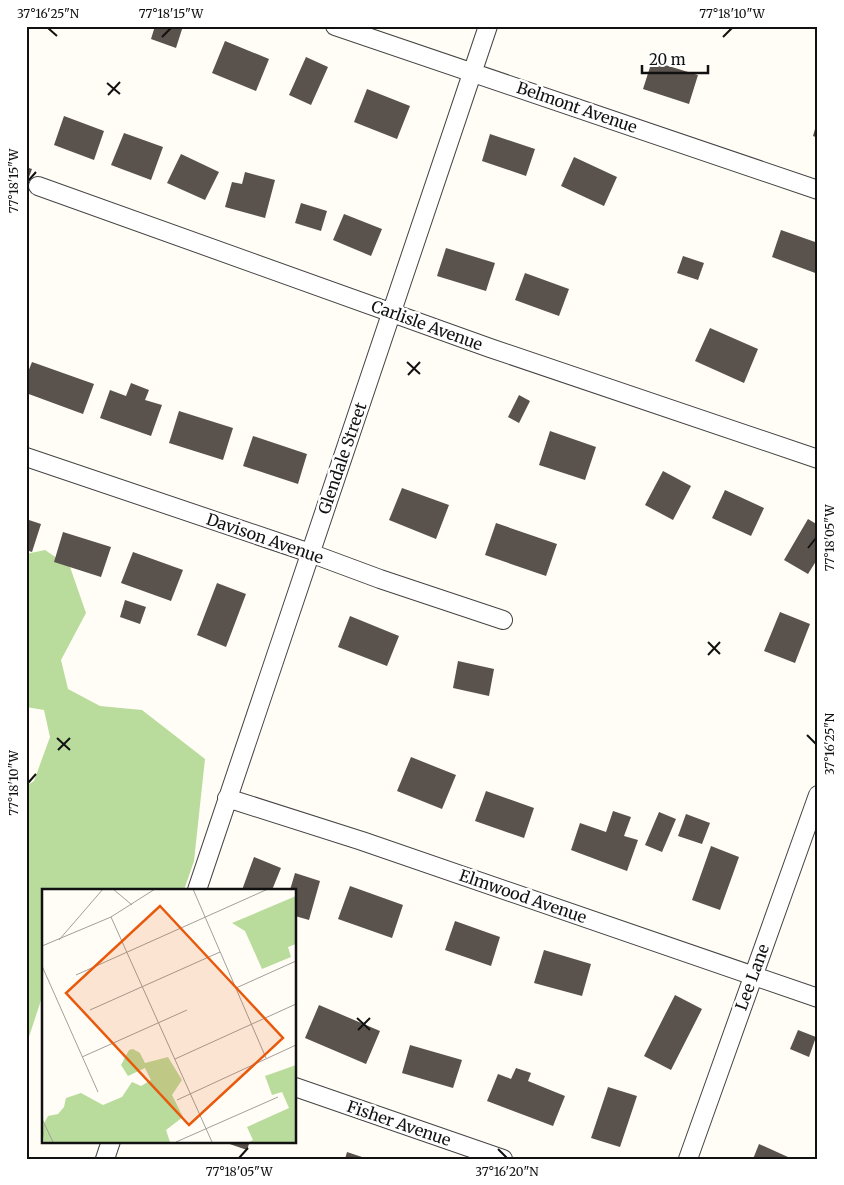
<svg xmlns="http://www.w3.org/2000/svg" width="844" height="1185" font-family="Merriweather,serif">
	<rect width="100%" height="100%" fill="#fffdf5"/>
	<path fill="#b9dc9c" d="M45,550L70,567L86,613L61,660L68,689L100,706L142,710L205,759L194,861L184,890H44V991L26,1046V786L34,781L50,737L44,710L26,707V554Z"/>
	<path fill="#5a524d" d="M155,26H183L176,48L151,39Z
		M225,41L269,59L256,91L212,73Z
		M306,57L328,67L311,105L289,95Z
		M652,61L698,75L689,104L643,89Z
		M367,89L410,106L397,139L354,122Z
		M64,116L104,131L94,160L54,145Z
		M817,122H818V138L813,136Z
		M124,133L163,147L151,180L111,165Z
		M490,134L535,149L526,176L482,161Z
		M181,154L219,172L205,200L167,183Z
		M574,157L617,177L604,206L561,186Z
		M26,167L32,169L26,185Z
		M245,172L275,180L265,218L225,207L232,182L242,184Z
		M301,203L327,211L321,231L295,223Z
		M344,214L382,229L371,256L333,240Z
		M781,230L818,243V274L772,257Z
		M446,248L495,263L486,291L437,276Z
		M683,256L704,263L698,280L677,273Z
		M525,273L569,289L559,316L515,300Z
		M710,328L758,349L744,383L695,361Z
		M32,362L94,384L83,414L26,393V377Z
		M131,383L149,390L145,400L162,405L151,436L100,418L110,390L126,396Z
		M519,395L530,401L519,423L508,417Z
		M179,411L233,428L223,460L169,443Z
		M550,431L596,447L585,480L539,465Z
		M253,436L307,454L298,484L243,466Z
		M663,471L691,486L673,520L645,505Z
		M402,488L449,505L436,539L389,520Z
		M725,490L764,508L751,536L712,518Z
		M26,519L41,524L32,552L26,550Z
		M808,519L818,525V558L808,574L784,560Z
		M496,523L557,544L546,576L485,555Z
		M63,532L111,547L101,577L54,562Z
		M133,552L183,570L171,601L121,583Z
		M217,583L246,594L226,647L197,635Z
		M125,600L146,607L140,624L120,617Z
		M780,612L810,624L795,663L764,651Z
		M350,616L399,636L387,666L338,647Z
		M458,661L494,669L489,696L453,688Z
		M411,757L456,775L442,809L397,791Z
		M486,791L534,808L524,838L475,821Z
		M613,811L631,817L624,836L638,840L627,871L571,850L580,823L606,832Z
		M659,812L676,819L662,852L645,845Z
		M686,814L710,823L702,844L678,836Z
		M711,846L739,857L720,910L692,900Z
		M254,857L281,868L272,890H242Z
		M295,873L320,881L309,920L295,916V890H290Z
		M350,886L403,905L392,938L338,919Z
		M455,921L500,937L491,966L445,950Z
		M544,950L591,964L582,996L534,983Z
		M675,995L702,1009L671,1070L644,1056Z
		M319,1005L380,1031L366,1064L305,1038Z
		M798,1030L816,1037L809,1057L790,1049Z
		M410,1045L462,1060L453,1088L402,1073Z
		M516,1068L531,1073L528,1081L565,1096L553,1126L487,1101L498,1074L511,1079Z
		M608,1087L637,1096L620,1147L591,1138Z
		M221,1141H250L247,1150Z
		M759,1144L788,1157L787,1159H753Z
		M347,1152L365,1158V1159H345Z"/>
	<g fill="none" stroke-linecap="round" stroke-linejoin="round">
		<defs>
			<path id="minor" d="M335,26L818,190
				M38,186L490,348L818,459
				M26,457L310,553L380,579L503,620
				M227,798L362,841L818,998
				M197,890L488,26
				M295,1087L503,1159
				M105,1159L111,1141
				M688,1159L818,795"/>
		</defs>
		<use href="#minor" stroke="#444" stroke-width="20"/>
		<use href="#minor" stroke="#fff" stroke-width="18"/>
	</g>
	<path fill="none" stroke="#111" stroke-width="2" d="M48,28L57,36M162,37L171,28M723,37L732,28M107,83L120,94M108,95L120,82M28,181L36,172M407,362L420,374M408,375L420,362M808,548L816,538M708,642L720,654M708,655L720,642M807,735L816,744M57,738L70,750M58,750L70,738M28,783L36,774M357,1018L370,1030M358,1030L370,1018M498,1149L507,1158M239,1158L248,1148"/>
	<g text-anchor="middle" stroke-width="5" stroke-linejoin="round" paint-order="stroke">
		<g font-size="16" fill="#111" stroke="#fff">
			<text transform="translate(577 107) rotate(19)" y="6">Belmont Avenue</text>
			<text transform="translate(427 325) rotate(20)" y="6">Carlisle Avenue</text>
			<text transform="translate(342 458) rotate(-71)" y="6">Glendale Street</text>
			<text transform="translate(265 538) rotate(19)" y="6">Davison Avenue</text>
			<text transform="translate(523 896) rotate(19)" y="6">Elmwood Avenue</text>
			<text transform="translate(752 977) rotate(-70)" y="6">Lee Lane</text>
			<text transform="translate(399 1123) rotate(19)" y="6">Fisher Avenue</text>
		</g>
	</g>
	<g transform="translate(42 889)">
		<rect width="254" height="254" fill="#fffdf5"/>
		<path d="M254,7V55L246,58L249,68L220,80L203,42L190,34ZM91,160L98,164L103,174L126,168L140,191L130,206L141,228L124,241L128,253H2L0,238L6,227L16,225L22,218L24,209L39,204L61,216L80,208L90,193L99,197L109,191L103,179L86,187L79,176L87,161ZM254,176V253H207L211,251L205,238L247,219L240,203L230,206L223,187Z" fill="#b9dc9c"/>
		<path fill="none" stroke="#a09f9a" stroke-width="1" d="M71,0L90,16M151,0L224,169M69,28L170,253M17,51L61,0M0,57L69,28L113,0M0,77L56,203M34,86L226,0M194,99L254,72M48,121L178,63M40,168L145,121M133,170L254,115M135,211L254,156M0,230L11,253M134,253L236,208"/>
		<path fill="#e8590c" fill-opacity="0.15" stroke="#e8590c" stroke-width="2.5" d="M118,17L241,149L147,236L24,104Z"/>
		<rect width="254" height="254" fill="none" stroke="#111" stroke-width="2.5"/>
	</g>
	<rect width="844" height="1185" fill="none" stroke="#ffffff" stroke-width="55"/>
	<path d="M642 65v8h66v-8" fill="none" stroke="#111111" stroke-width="2.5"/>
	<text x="649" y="65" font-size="15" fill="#111111" stroke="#ffffff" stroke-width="4" paint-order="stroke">20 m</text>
	<rect x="28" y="28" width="788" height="1130" fill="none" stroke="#111" stroke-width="2"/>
	<g font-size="12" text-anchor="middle" fill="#111">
		<text x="48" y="18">37°16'25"N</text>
		<text x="171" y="18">77°18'15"W</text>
		<text x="732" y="18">77°18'10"W</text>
		<text transform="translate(14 181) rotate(-90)" y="4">77°18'15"W</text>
		<text transform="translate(830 538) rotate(-90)" y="4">77°18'05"W</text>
		<text transform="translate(830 744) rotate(-90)" y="4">37°16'25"N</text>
		<text transform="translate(14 783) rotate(-90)" y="4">77°18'10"W</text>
		<text x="239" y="1176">77°18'05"W</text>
		<text x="507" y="1176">37°16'20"N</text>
	</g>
</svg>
